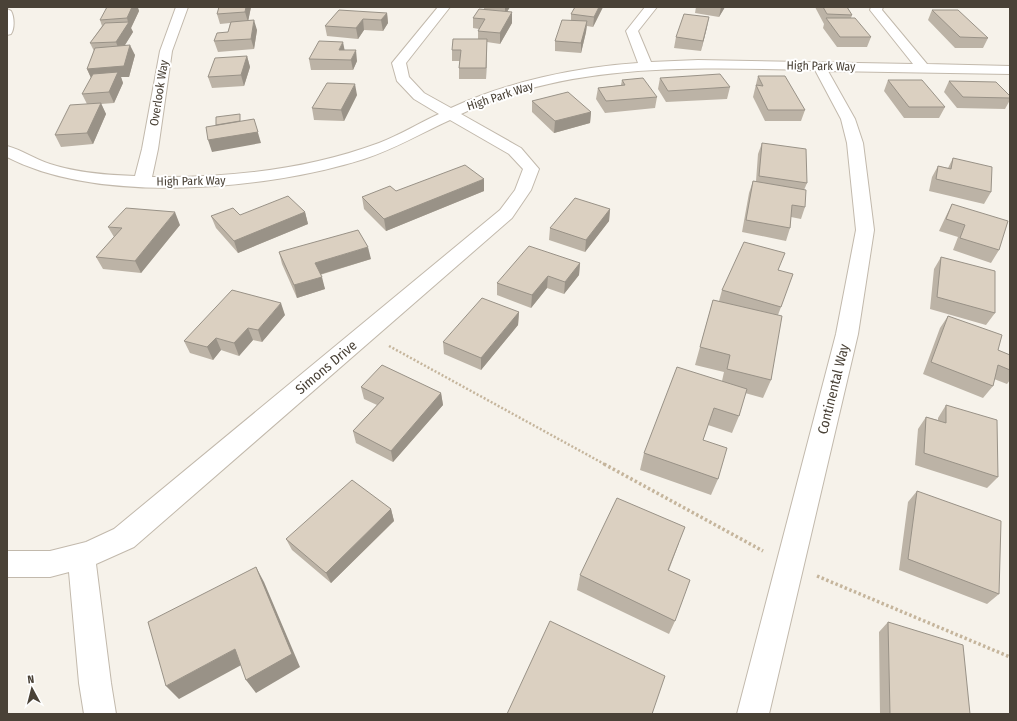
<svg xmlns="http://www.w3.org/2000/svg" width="1017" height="721" font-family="'Fira Sans Condensed',sans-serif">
	<rect width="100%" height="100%" fill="#f6f2ea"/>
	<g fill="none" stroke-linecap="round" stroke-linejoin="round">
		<defs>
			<path id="minor" d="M176,7H188L172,51L158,149L152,177C228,178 306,170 379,143C400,135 419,123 439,114L414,99L397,81L392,63L438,7H450L406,63L409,77L424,93L451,108C507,82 576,67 638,63L626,31L645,7H657L638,31L651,62L698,60L913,64L870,10L871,7H883L882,10L927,64L1010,66V74L828,71L855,119L863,143L874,230L858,334L769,714H737L836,334L856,230L847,143L841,119L815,70C696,68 572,61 461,114L521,148L539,169L531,190L512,218L134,547L96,564L111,683L116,714H84L79,683L69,572L50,577H7V551H50L86,542L114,529L500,210L515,190L523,169L509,154L450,120C421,133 395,149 364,159C267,190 100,205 7,157V146C22,150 35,159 50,164C77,173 107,175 135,176L142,149L160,51Z
				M7,9L11,11C14,16 15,28 11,34L7,35Z"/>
		</defs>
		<use href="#minor" stroke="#c2b9ac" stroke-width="2"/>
		<path stroke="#c5b59c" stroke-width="2.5" stroke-dasharray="2 2" stroke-linecap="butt" d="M389,346L606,465"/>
		<path stroke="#c5b59c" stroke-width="3.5" stroke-dasharray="2.5 2.5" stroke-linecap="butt" d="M604,464L763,551
			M817,576L1010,657"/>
		<use href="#minor" fill="#fff" fill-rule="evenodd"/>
	</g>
	<path fill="#bcb3a6" d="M251,7L248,21L257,30L254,49L218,52L214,41L228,32L230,23L220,24L217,14Z
		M484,7H510L507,12L512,23L500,44L487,42L486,79H459V68L460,61H452V50L478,39V31L479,29L473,28V18L484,10Z
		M575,7H603L593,27L587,26L586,32L581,53L555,51V41L571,20V14Z
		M696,7H725L719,17L695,13Z
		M815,7H847L852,15L851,18L871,37L867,47H837L823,28L824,24Z
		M138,8L139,11L131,28L133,32L125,45L135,55L129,77H121L123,83L114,103L101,104L106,114L93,144L61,147L55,135L87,104L82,94L91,78L87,69L94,51L90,43L102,26L100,20Z
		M932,10L988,38L983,48H955L928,20Z
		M387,13L388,23L383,31L364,30L358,39L327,36L325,26Z
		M707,27L701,51L674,48L676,37Z
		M344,50L357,61L353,70H311L309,59Z
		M247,56L250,67L244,86L212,88L208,77Z
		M758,76L805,110L801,121H765L753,97Z
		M660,78L730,87L727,99L666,102L658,89Z
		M622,80L657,97L655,108L605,113L596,99L598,88L621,85Z
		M888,80L945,107L939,118H904L884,91Z
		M949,81L1010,96V100L1005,109L957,108L944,92Z
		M357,95L344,121L314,120L312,108Z
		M532,101L591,112L590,123L554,133L532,112Z
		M762,143L807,183L804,190L805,207L801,219L791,217L790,228L786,241L742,232L749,193L753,181H756L758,154Z
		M953,158L991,192L984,204L929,191L932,177L938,166L948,168Z
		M396,191H484L386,231L364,209L362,197Z
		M952,204L999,250L991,263L953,250L958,237L939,231L946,216Z
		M610,209L609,221L585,252L549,240L550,228Z
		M305,212L308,224L238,253L216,228L211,216L240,215Z
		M180,225L141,273L103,269L96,257L114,237L108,227Z
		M279,252L371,259L320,275L325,289L297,298L282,264Z
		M941,257L995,313L986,325L930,309L934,269Z
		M580,263L579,275L564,294L547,288L531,308L497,295V283Z
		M779,270L781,307L778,315L771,380L763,398L745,393L739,416L732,433L708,425L703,440L718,479L711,495L640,470L644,453L722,381L724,372L695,365L713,300L719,301L722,290Z
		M519,312L518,325L481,370L444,354L443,342Z
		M285,315L262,342L253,340L239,356L221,350L213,360L190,353L184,341Z
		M948,316L998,350L1010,355V380L1007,384L994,379L993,386L983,398L923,374L940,328Z
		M361,387L441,393L443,405L393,462L356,443L353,431L377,405L364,399Z
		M946,405L998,477L987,488L915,465L918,429L926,417L938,420V418Z
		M917,491L999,594L987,604L899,570L908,502Z
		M391,509L394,521L331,583L292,550L286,539Z
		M679,543L669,570L675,621L669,634L577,590L580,575Z
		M888,622L970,714H880L879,632Z"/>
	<path fill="#999287" d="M115,7H143L138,8L139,11L131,28L133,32L120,53L116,42L128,22L127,18Z
		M246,7H251L248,22L245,12Z
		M505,7H510L505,15Z
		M599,7H603L593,27L594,17Z
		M721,7H725L719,17Z
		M512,12V23L500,44V33Z
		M387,13L388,23L383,31L381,20Z
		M709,17L707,27L701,51L703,41Z
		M363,19L364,30L358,39L356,28Z
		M254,20L257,30L254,49L251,39Z
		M587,21L586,32L581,53V43Z
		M487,39V50L486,79V68Z
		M343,42L345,52L341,60L339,50Z
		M130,45L135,55L129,77H121L123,83L114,103L109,92L92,80L87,69Z
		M356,50L357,61L353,70L351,60Z
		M247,56L250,67L244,86L241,75Z
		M355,84L357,95L344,121L341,110Z
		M101,103L106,114L93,144L87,133Z
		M591,112L590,123L554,133L555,121Z
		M254,119L261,143L212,152L208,140Z
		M484,179V191L386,231L384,219Z
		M610,209L609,221L585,252L586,240Z
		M175,212L180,225L141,273L135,261Z
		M305,212L308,224L238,253L234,241Z
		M368,247L371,259L318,275L315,263Z
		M580,263L579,275L564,294L565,282Z
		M548,276L547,288L531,308L532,295Z
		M322,277L325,289L297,298L294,285Z
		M281,303L285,315L262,342L258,330Z
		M519,312L518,325L481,370V358Z
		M248,328L253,340L239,356L234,343Z
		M216,338L221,350L213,360L207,347Z
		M441,393L443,405L393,462L391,451Z
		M391,509L394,521L331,583L326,573Z
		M256,567L264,582L300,667L256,693L246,680Z
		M235,649L245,663L179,699L166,686Z"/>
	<path fill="#dbd0c1" stroke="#999287" d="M107,7H132L127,18L100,20Z
		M219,7H246L245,12L217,14Z
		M575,7H599L594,17L571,14Z
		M823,7H847L852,15L827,14Z
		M479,9L512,12L500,33L478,31L485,19L473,18Z
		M339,10L387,13L381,20L363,19L356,28L325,26Z
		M932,10H958L988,38L960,37Z
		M684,14L709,17L703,41L676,37Z
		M826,18H855L871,37H840Z
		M254,20L251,39L214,41L217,33L228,32L231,22Z
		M562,20L587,21L581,43L555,41Z
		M129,22L116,42L90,43L105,23Z
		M453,39H487L486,68H459L461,50H452Z
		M319,41L343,42L339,50H356L351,60L309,59Z
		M130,45L124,66L87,69L95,48Z
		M247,56L241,75L208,77L215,58Z
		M118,72L109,92L82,94L93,74Z
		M720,74L730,87L668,91L660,78Z
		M758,76H785L805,110H768L756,85L763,86Z
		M643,78L657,97L606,101L598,88L625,85L622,80Z
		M888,80H922L945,107H909Z
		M949,81L996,82L1010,96V98L963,97Z
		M327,83L355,84L341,110L312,108Z
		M568,92L591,112L555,121L532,101Z
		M101,103L87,133L55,135L70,105Z
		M240,114V121L216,125V117Z
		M254,119L258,132L208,140L206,127Z
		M762,143L806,149L807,183L759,176Z
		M953,158L992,167L991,192L936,179L938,166L951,169Z
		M465,165L484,179L384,219L362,197L390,186L396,191Z
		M753,181L806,190L805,207L792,205L790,228L746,220Z
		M288,196L305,212L234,241L211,216L233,208L240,215Z
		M575,198L610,209L586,240L550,228Z
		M952,204L1008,221L999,250L960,238L965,225L946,219Z
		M126,208L175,212L135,261L96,257L122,228L108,227Z
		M358,230L368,247L315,263L322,277L294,285L279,252Z
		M744,242L785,253L778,270L793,274L781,307L722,290Z
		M529,246L580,263L565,282L548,276L532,295L497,283Z
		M941,257L995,271V313L937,297Z
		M232,290L281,303L258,330L248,328L234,343L216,338L207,347L184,341Z
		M482,298L519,312L481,358L443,342Z
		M713,300L782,316L771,380L727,369L730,355L700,347Z
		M948,316L1002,335L998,350L1010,355V370L998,365L993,386L931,362Z
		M382,365L441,393L391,451L353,431L384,398L361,387Z
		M677,367L747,389L739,416L714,408L703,440L727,448L718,479L644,453Z
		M946,405L997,420L998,477L924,453L926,417L946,423Z
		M352,480L391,509L326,573L286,539Z
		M917,491L1001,521L999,594L908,559Z
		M617,498L685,527L668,570L690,580L675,621L580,575Z
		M256,567L292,654L246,680L235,649L166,686L148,622Z
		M550,621L665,676L652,714H507Z
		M888,622L963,645L970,714H890Z"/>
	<g text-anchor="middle" stroke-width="4" stroke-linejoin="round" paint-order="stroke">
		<g font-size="12" fill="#4a4237" stroke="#fff">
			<text transform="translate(821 66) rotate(1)" y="4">High Park Way</text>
			<text transform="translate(159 93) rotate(-81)" y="4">Overlook Way</text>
			<text transform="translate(500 96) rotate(-18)" y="4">High Park Way</text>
			<text transform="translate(191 181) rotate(-1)" y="4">High Park Way</text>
		</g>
		<g font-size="14" fill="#4a4237" stroke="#fff">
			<text transform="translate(326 367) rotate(-40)" y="5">Simons Drive</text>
			<text transform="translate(833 389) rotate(-76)" y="5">Continental Way</text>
		</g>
	</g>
	<rect width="1017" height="721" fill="none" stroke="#4a4237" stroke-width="16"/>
	<g transform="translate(32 689) rotate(353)" stroke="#ffffff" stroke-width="3" paint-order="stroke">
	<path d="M0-3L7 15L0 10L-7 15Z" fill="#4a4237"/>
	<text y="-6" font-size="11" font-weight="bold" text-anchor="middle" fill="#4a4237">N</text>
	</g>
</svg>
